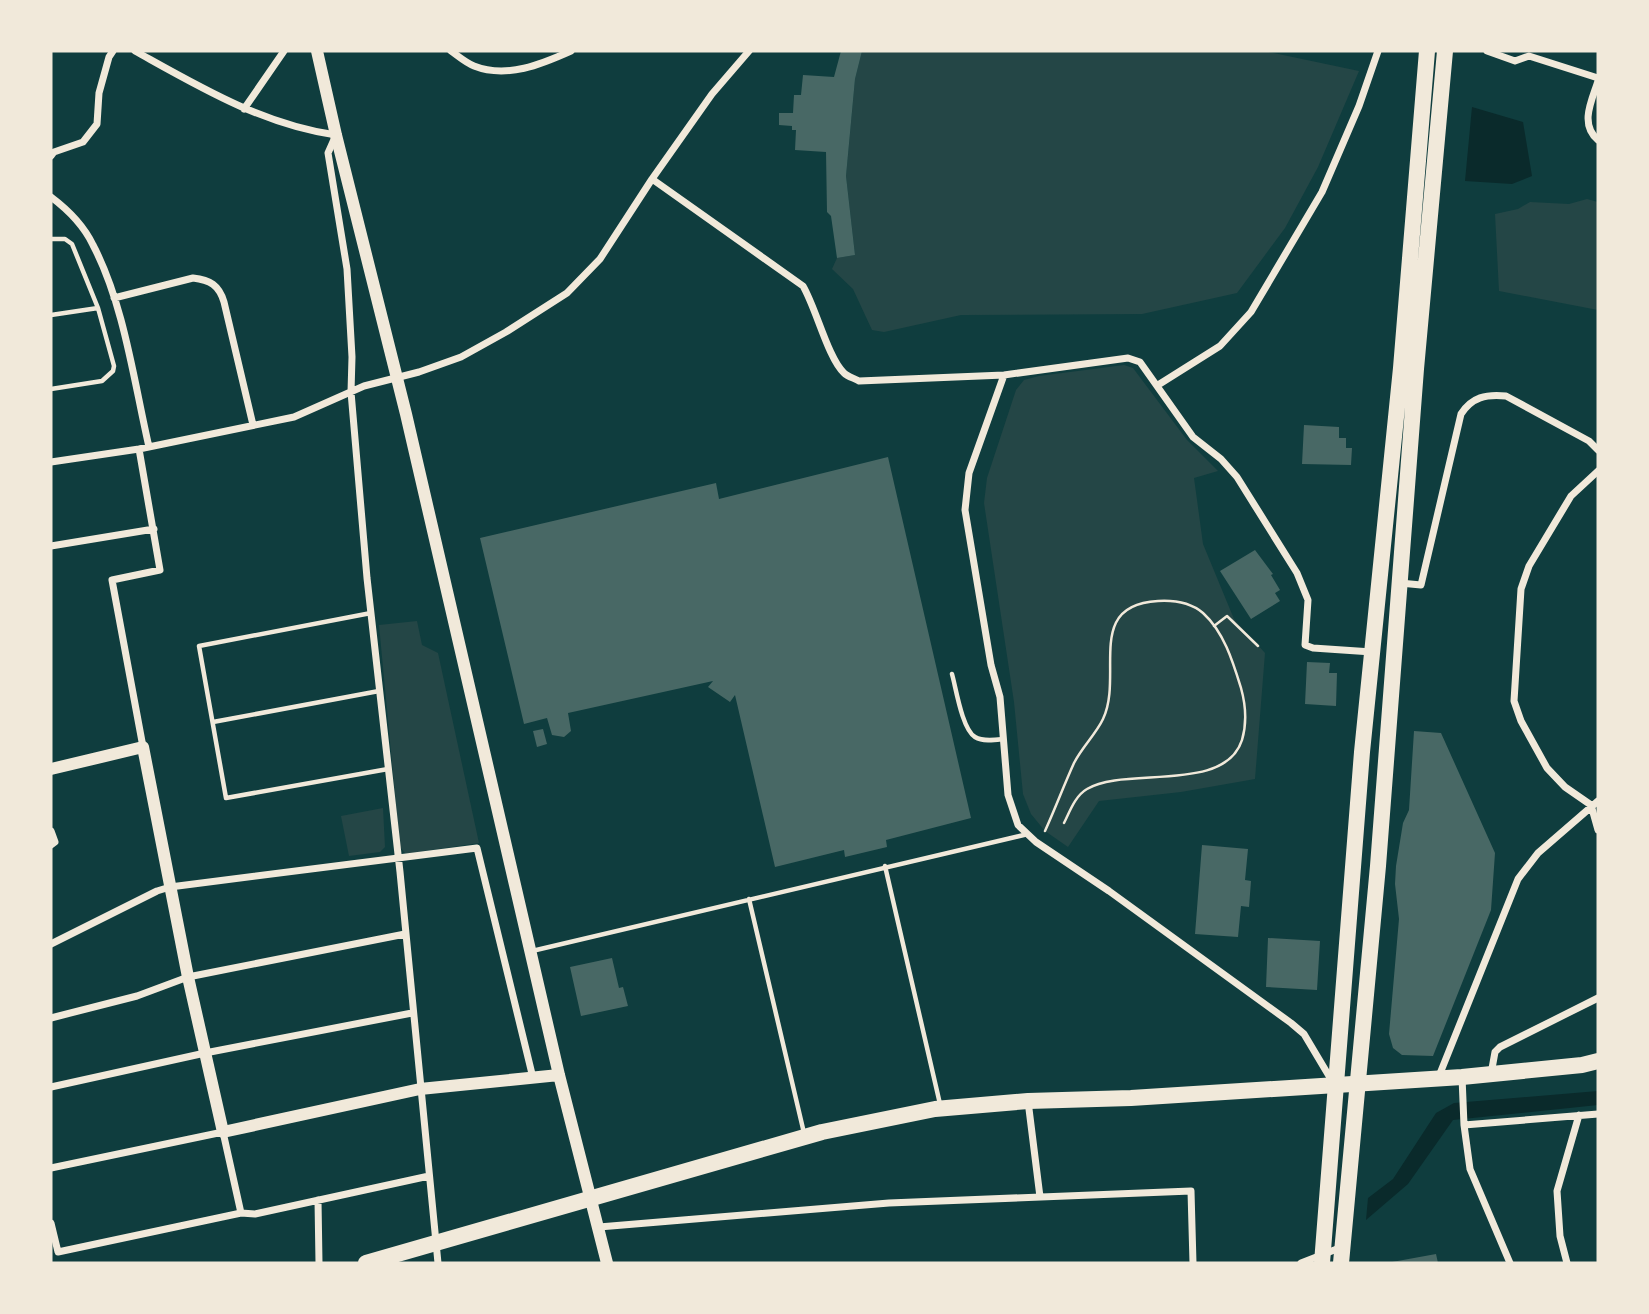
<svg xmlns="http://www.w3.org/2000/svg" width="1649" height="1314" font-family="'Zilla Slab',serif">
	<rect width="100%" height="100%" fill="#0f3d3e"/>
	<path fill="#244646" d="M862,51H1264L1359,71L1318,167L1285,228L1237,293L1142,314L961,315L884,332L872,330L853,289L832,269L837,258L855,255L846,176L855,79Z
		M1587,199L1598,202V310L1499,291L1495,214L1518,209L1530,202L1569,204Z
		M1124,365L1133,368L1187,440L1218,471L1194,478L1203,544L1234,619L1265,653L1255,779L1181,792L1099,801L1068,847L1045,831L1031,814L1023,794L1014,702L984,503L987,478L1016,390L1024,380L1039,376Z
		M417,621L422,645L438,653L479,843L411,853H405L400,847L379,625Z
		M383,808L385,847L380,852L349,856L341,816Z"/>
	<path fill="#0a2a2b" d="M1472,107L1523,122L1532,176L1512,184L1465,181Z
		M1598,1091V1105L1453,1120L1408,1184L1366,1220L1368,1198L1393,1179L1436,1113L1454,1103Z"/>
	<path fill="#486865" d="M841,51H862L855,79L846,176L855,255L837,258L831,216L827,212L826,152L795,150L796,130H792V126L779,125V113H793L794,95H801L803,75L834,77Z
		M1304,425L1339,427V438H1346V448H1352L1351,465L1302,464Z
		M888,457L971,818L886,840L887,847L845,857L844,850L775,867L735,695L730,702L708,687L713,681L568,713L571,731L564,737L552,735L547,718L524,724L480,538L716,483L719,499Z
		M1255,550L1273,574L1271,575L1280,590L1275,593L1280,601L1251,619L1220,571Z
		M1307,662L1330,663L1329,673H1337L1336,706L1305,704Z
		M543,729L547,744L537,747L533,731Z
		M1414,731L1441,733L1495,853L1491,910L1433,1056L1402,1055L1393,1048L1389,1034L1399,919L1395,884L1396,866L1403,823L1409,810Z
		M1202,845L1248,849L1245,880L1251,881L1249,907L1241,906L1238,937L1195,934Z
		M1268,938L1320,941L1317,990L1266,987Z
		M612,958L619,988L623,987L628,1006L581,1016L570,967Z
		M1436,1254L1438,1263H1392V1262Z"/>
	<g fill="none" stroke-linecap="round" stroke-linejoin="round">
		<path stroke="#f1e9da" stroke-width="2.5" d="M1214,626L1227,616L1258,646
			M1045,831C1055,809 1064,785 1074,763C1082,747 1096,734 1103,719C1124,675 1084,605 1158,601C1175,600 1190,602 1203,613C1224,632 1233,662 1241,688C1246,706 1247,723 1242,740C1225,794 1124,766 1087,789C1075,796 1070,811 1064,823"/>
		<path stroke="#f1e9da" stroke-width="4.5" d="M51,239H65L72,244L98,308L114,366L113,371L102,381L51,389
			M51,315L98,308
			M371,613L199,646L226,798L388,769
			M952,674C956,688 962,729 975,737C983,742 995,740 1003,739
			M213,722L379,691
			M885,866L940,1104
			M749,899L804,1133
			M532,951L1028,834"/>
		<path stroke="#f1e9da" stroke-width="7" d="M135,51C198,86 263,125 336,135L328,153L347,269L352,357L351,392L367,578L400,872L438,1263
			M451,51C458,56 466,63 474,66C507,79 542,64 571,51
			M1487,51L1515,61L1529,56L1598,78
			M1598,81C1592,100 1579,124 1598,140
			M244,109L284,51
			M51,156L54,152L83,142L97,124L99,93L109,57L113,51
			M652,179L803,286C816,308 828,358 844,373C848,377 854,378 859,381L1004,375L1128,358L1140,362L1193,437L1221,459L1237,477L1297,573L1308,600L1305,645L1313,648L1372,652
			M51,197C67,209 84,226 93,245C124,304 134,382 149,447
			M114,298L193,278C210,280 219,285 224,302L253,425
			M1004,375L969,473L965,510L991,665L1000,697L1008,795L1018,825L1036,842L1109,891L1291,1023L1304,1034L1332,1081
			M1158,385L1220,346L1251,312L1322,192L1359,106L1378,51
			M139,449L160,570L112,580L143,747
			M51,462L139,449L294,417L364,386L419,372L461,357L506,332L567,293L600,259L652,179L712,94L749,51
			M1598,471L1571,496L1529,566L1521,589L1514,701L1521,721L1547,768L1565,787L1591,805L1598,830
			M51,546L154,529
			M1400,583L1421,585L1461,414C1472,397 1486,394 1506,396L1589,441L1598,450
			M51,831L55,842L51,845
			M51,944L157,891L170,887L477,848L533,1078
			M51,1018L137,996L188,977L405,934
			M1491,1074L1495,1052L1500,1047L1598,998
			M1439,1076L1518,879L1538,853L1598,801
			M1462,1077L1464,1125L1470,1169L1510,1263
			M51,1087L205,1053L412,1013
			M1028,1101L1040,1197
			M1464,1125L1598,1114
			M51,1168L223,1132L241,1213
			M318,1200L319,1263
			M51,1223L58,1252L241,1213L255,1214L429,1176
			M599,1227L889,1203L1191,1191L1193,1263
			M1301,1263L1342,1247
			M1567,1263L1560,1236L1557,1191L1579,1115"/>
		<path stroke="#f1e9da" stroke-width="12" d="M317,51L336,135L406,414L559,1075L607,1263
			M51,769L143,747L188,977L223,1132L420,1089L559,1075"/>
		<path stroke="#f1e9da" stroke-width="16" d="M366,1263L822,1132L935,1109L1028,1101L1131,1098L1462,1077L1582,1065L1598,1061"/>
		<path stroke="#f1e9da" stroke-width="16" d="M1322,1263L1362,752L1401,368L1427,51
			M1341,1263L1378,866L1416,369L1445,51"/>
	</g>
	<rect width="1649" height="1314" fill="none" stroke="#f1e9da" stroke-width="105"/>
</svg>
